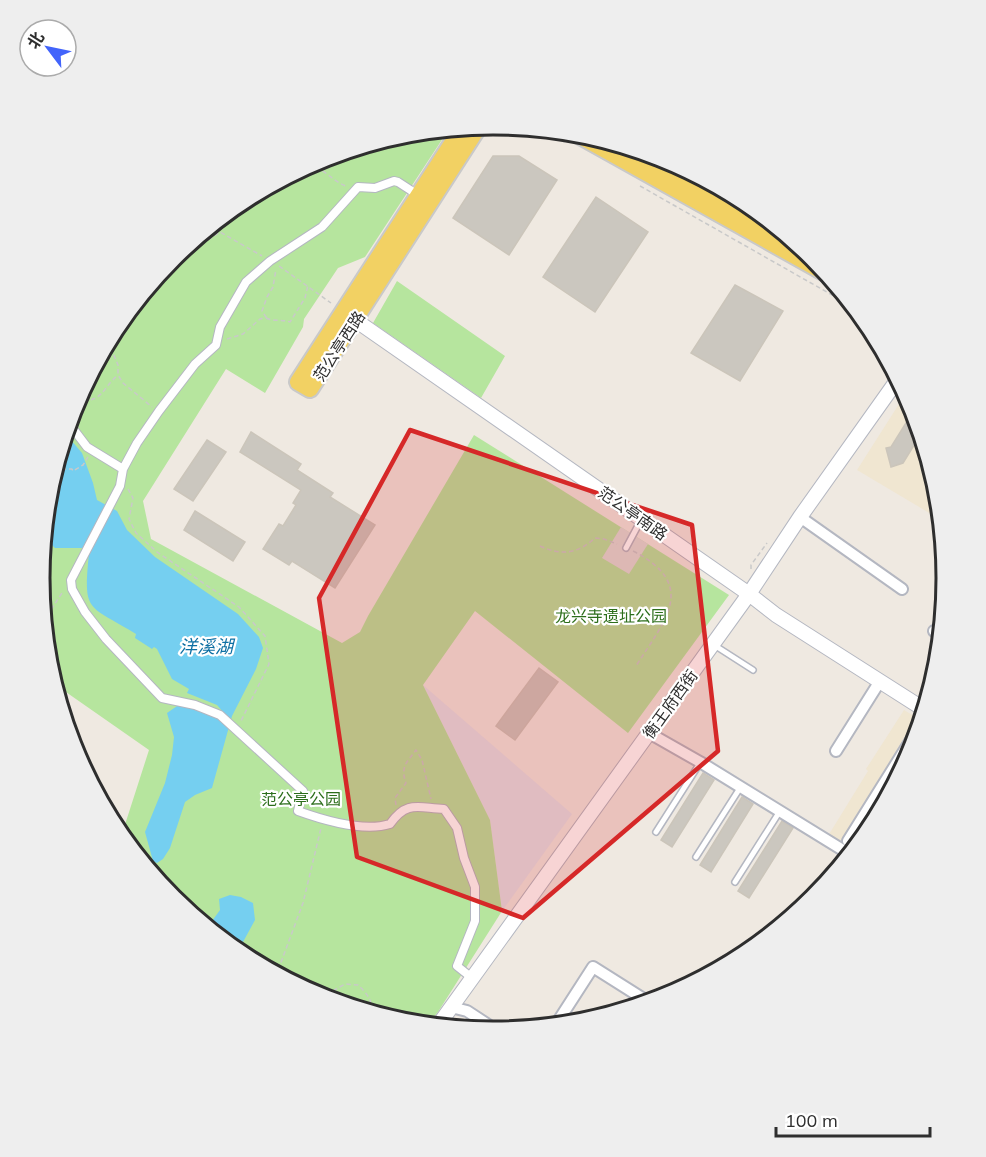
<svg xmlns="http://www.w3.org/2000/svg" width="986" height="1157" font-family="Mulish,'Noto Sans SC',sans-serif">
	<rect width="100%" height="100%" fill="#efe9e1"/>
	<path fill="#e3e1e8" d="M423,685L572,814L502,911L490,820Z"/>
	<path fill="#f0e6d1" d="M906,393L913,405L938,490L939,499L931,514L857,470Z
		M904,710L922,721L912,753L870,831L853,852L828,836L868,771L866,769Z"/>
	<path fill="#b6e59e" d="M449,129L365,257L338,268L304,319L303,327L265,393L226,369L143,501L151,539L342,643L360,632L368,616L474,435L729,595L628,733L475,611L423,685L490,820L502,911L438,1012L426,1026L404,1024L319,998L240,956L172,899L121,837L149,750L53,683L48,667L39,578L48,490L74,404L116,326L172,257L241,201L320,159L405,133Z
		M397,281L505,356L481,398L373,323Z"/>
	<path fill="#dfdcd8" d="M621,527L648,544L629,574L602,558Z"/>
	<path fill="#75cff0" d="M65,433L82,453L93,483L97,500L117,511L127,530L155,557L238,614L259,637L263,648L256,669L232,716L212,788L195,795L185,802L170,848L163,859L157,863L153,861L145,832L165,783L172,755L174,737L167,713L180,704L197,707L221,719L224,713L217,705L187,693L189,689L172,679L157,649L154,647L152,649L135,638L136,634C87,604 83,614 89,553L82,548H55L43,536C44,524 44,488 51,479C54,475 57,475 60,469L57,461Z
		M230,895L241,897L253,903L255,920L237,953L207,928L220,910L219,899Z"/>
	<path fill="#cbc7bf" stroke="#cbc5ba" stroke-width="1.5" d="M493,156H519L557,180L509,255L453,218Z
		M596,197L648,232L595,312L543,277Z
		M735,285L783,311L740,381L691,353Z
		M914,410L921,434L903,463L891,467L886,448L891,447Z
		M251,432L301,464L297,470L333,493L330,497L375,525L335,588L292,561L289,565L263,549L279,524L283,526L296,505L293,503L301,490L240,452Z
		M207,440L226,452L193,501L174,489Z
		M195,511L245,542L233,561L184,530Z
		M539,668L558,682L515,740L496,726Z
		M703,773L714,780L672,847L661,840Z
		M742,797L753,804L711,872L700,865Z
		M782,821L793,828L749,898L738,891Z"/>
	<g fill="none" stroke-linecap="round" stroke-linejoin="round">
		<defs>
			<path id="service" d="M626,548L641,520
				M714,645L753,670
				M656,832L700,763
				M696,857L740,788
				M735,882L780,811"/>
			<path id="pedestrian" d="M68,422L87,447L123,469L120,486L71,580L72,589L85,612L106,639L162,698L195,705L220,715L303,791L298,811C323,820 364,832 390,824C407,800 418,808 444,809L457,828L464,858L475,887V921L457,966L472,978
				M123,469L137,443L159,411L195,364L216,345L220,327L246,282L270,261L322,227L358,187L375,188L394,181L398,182L418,195"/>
			<path id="minor" d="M800,517L902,589
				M934,631L941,636
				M649,733L700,762L851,855
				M836,751L880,681
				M848,841L921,724
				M451,1007L467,1011L499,1032
				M555,1026L593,967L650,1003"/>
			<path id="tertiary" d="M348,315L749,594L776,615L925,710
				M437,1027L749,594L800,517L898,379"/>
			<path id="primary" d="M462,128L298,382L310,389L479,126
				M575,133L829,275
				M635,149L782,231"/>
		</defs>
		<use href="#service" stroke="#b4b7c1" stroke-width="8"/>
		<use href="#pedestrian" stroke="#b4b7c1" stroke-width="10"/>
		<use href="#minor" stroke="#b4b7c1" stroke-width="14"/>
		<use href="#tertiary" stroke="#b4b7c1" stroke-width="16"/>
		<use href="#primary" stroke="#c9c9c9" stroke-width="20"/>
		<path stroke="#c9c9c9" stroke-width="1.5" stroke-dasharray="4.5 3" stroke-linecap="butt" d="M541,129L566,143
			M394,136H404L411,133
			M309,165C323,167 332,181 346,186
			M640,186L855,308
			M262,190C275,195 284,182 293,173
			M171,259L174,262L220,232L262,256
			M279,266L331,303
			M266,318C274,322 282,319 290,322L305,298L308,285
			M227,339L243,334L260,319L266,317L262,311L267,297L273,287L276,269
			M108,341L118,365V375L123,383L152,407
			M76,399C102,405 102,388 118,375
			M54,469H72L73,471L83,465L88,457
			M128,489L133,498L129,519L136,533L157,552L239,607L265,636L269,664L240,723
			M540,546C562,556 577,554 595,538L604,539L617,544
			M633,551C699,585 665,620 636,666
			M751,569V565L767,543
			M43,622L62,593
			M396,805L395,798L406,783C400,767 407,762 416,750L422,760L431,799
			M279,977L278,974L280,965L303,903L321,828
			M320,998L345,984L358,985C366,993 375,1001 369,1013"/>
		<use href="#service" stroke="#fff" stroke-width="5"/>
		<use href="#pedestrian" stroke="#fff" stroke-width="8"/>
		<use href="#minor" stroke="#fff" stroke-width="10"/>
		<use href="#tertiary" stroke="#fff" stroke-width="14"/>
		<use href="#primary" stroke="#f2d163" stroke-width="16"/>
	</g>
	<path fill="#d62828" fill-opacity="0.2" stroke="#d62828" stroke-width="4.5" stroke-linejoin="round" d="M410,430L692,525L718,751L523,918L357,857L319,598Z"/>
	<g text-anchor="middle" stroke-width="4.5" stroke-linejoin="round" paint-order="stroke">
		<g font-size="16" fill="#2e2e2e" stroke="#fff">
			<text transform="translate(339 346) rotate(-57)" y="6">范公亭西路</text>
			<text transform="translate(633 513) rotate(35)" y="6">范公亭南路</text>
			<text transform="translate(670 704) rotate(-54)" y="6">衡王府西街</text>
		</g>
		<g font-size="16" fill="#2c6e1b" stroke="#fff">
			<text x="611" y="622">龙兴寺遗址公园</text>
			<text x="301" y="805">范公亭公园</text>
		</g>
		<g font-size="18" font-style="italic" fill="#0d6fa3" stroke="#fff">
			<text x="206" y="653">洋溪湖</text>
		</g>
	</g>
	<path d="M0 0H986V1157H0ZM50 578a443 443 0 1 1 886 0a443 443 0 1 1-886 0Z" fill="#eee" fill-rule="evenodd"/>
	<path fill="none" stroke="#2e2e2e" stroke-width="3" d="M50 578a443 443 0 1 1 886 0a443 443 0 1 1-886 0Z"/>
	<g transform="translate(48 48) rotate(302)"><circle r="28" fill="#ffffff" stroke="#ababab" stroke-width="1.5"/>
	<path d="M0-4.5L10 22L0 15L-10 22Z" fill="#4264fb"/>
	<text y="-9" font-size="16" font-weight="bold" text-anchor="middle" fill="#2e2e2e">北</text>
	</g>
	<path d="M776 1127v9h154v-9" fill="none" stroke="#2e2e2e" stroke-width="3"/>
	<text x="785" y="1127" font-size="18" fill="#2e2e2e" stroke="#ffffff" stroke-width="4.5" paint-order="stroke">100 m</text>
</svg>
